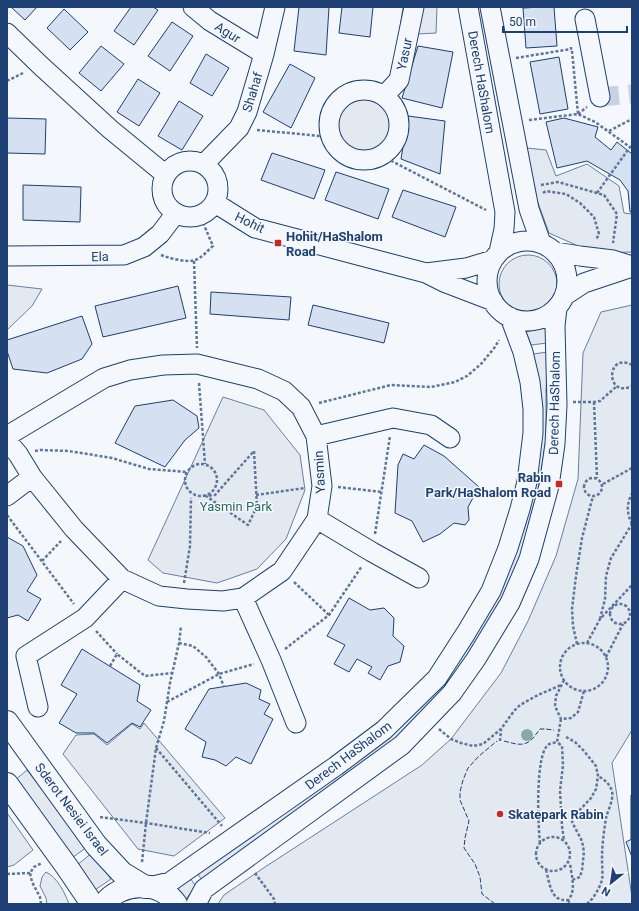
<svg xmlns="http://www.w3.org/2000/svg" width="639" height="911" font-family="Roboto,sans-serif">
	<rect width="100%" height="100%" fill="#f4f7fb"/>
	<path fill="#e3e9f0" stroke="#687fa3" d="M403,7H437L436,33L399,35Z
		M359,96L375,99L388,109L395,125L392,138L379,153L366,155L346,147L335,127L342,105Z
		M527,148L546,150L556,176L587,164L619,186L624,213L632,214V252L594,253L549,233L530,181Z
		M499 284a29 29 0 1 1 58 0a29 29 0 1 1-58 0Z
		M7,285L42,289L32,306L7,330Z
		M632,305V730L612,763L632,897V904H218L224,895L262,869L422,765L451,739L501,673L528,621L556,556L578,479L583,353L601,312Z
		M546,327L547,343L531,345L526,332Z
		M548,352L546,391V439L537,497L522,554L510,583L494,613L451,681L397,738L202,880L197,873L392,732L516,552L525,526L532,496L533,354Z
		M223,397L264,410L300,455L305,490L286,539L257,569L217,583L163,573L148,560Z
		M144,723L225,818L174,856L138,849L63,754L76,735L94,734L107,745L132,724L140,729Z
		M27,770L87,847L72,858L14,781Z
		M7,813L33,850L14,865L7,867Z
		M92,853L111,879L95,890L77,865Z
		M46,872C57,877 65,893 69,904H47L46,898L40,886L42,877Z
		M189,877L196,886L186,899L176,887Z"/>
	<path fill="#d5e0f0" stroke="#1d3f73" d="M11,7H37L25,20Z
		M131,7H153L158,10L134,45L114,31Z
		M299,7H329L326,55L294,51Z
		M342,7H373L370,37L339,33Z
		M541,7H554L557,46L526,48L523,8Z
		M64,9L88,32L70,50L47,28Z
		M172,22L193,36L170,71L148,56Z
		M101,46L124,64L101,91L79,73Z
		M418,46L453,52L442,108L402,98Z
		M206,54L229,68L212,96L190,83Z
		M559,57L568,109L540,114L530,62Z
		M290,64L315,78L291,128L263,112Z
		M138,79L160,93L139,126L117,112Z
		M179,101L203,116L182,150L158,136Z
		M408,116L445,121L440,174L401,159Z
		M7,118L46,119L45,154L7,153Z
		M564,118L598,127L595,137L611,150L617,142L632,154V212H630L628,191L620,180L587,161L557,168L546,122Z
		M272,153L325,170L314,199L261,180Z
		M336,172L389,189L378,219L325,200Z
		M23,185L81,187L80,222L23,220Z
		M403,190L456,207L445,237L392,217Z
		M178,286L186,318L103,337L95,306Z
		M211,292L291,297L289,320L210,314Z
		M313,305L389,323L384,343L308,325Z
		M82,316L92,344L82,359L47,373L13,369L7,351V340Z
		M173,400L197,416L199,428L185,440L165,467L115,443L135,406Z
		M424,445L444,456L479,487L468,507L469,520L465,525L454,523L440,534L423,542L412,521L395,513L398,465L403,454L414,459Z
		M7,537L23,546L37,575L27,591L41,599L28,621L18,615L7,618Z
		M349,598L370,610L384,608L394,618L393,636L404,646L400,662L388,666L380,680L368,673L372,667L357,659L349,672L334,664L345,645L327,636Z
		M82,649L140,685L137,701L151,710L140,727L132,723L107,743L94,733H76L59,723L77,694L61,685Z
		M246,683L261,690L259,699L270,704L264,714L273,719L251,764L236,757L226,766L215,760L202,757L206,742L185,729L209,689Z
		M631,795H632V816H631Z
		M631,816H632V839L631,840Z
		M632,839V857L626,842Z"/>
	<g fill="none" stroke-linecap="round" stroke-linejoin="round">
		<path stroke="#c9d2e0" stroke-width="19" stroke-dasharray="19 10" stroke-linecap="butt" d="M600,97L632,94"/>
		<defs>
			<path id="minor" d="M193,7L210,21L264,54
				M468,7L505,212L504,229L499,252
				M490,7L529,209L541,243
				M585,19L600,97
				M7,33L40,65L110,129L166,175
				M329 125a35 35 0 1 1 70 0a35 35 0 1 1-70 0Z
				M384,96L399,80L414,7
				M162 189a28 28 0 1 1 56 0a28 28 0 1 1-56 0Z
				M204,164L239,128L247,112L264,54L275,7
				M215,203L255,228L426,273L446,283L493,301
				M487 281a40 40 0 1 1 80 0a40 40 0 1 1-80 0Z
				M555,252L580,256L613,260L632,266
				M7,256L124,255L144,247L160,234L176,213
				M426,273L466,268L493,260
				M564,296L584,283L632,267
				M7,436L104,378L130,370L163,365L197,364L258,379L284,391L301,407L316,436L322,486L317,519L282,571L243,598L223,601L187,599L159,596L122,579L74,529L32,477L18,454L7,441
				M316,436L393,418L431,425L450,438
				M7,496L32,477
				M317,519L372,552L419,578
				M243,598L271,660L296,723
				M38,707L26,656L85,618L122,579
				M149,887L170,882L336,766L384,730L437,678L466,633L491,591L508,548L520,509L527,482L533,433V409L530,382L523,352L510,317
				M196,904L204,889L402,745L452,693L476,659L510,603L529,559L549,486L555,444L557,405L555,326L557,308"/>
			<path id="major" d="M7,722L96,845L122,873L145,887
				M7,784L67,867L88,898L91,904
				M104,904C121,882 159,879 176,904"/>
		</defs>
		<use href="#minor" stroke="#1d3f73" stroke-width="21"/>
		<use href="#major" stroke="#1d3f73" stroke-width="24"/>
		<path stroke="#5e769c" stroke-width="2.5" stroke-dasharray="3 2" stroke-linecap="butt" d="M572,51L578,114
			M516,58L571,49V47
			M7,81L23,73
			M578,114L587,107
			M529,120L578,114L595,122L630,147
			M257,130L331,137
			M609,131L632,119
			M382,156L486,210
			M541,185L558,182L604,195L617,214L613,243
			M543,193L546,191L566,194L580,203L594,217L599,234L596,240
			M597,193L630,147H632
			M161,255C169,258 187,263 195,260C202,258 207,251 213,246L204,225
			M194,261L197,348
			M632,365C606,351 605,399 632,386
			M199,383L205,464
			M573,402H594L600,401L617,386
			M594,402L597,478
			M319,403L391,385L431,387L455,382L467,376L481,364L495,347L499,340
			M35,451L40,450L69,451L112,458L149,469L187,472
			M254,451L257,506L248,525L206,496L215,495Z
			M185 480a16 16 0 1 1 32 0a16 16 0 1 1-32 0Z
			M584 487a9 9 0 1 1 18 0a9 9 0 1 1-18 0Z
			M603,484L632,468
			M338,487L382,492
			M256,495L305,488
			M7,515L74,604
			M632,524C627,514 626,504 632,494
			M375,534L390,436
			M42,561L61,541
			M294,582L329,615
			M184,583L190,546L191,498
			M610 614a10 10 0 1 1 20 0a10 10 0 1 1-20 0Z
			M600,619L605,599L606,576L611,558L632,524
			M96,631L117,654
			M179,643L193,646L206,657L219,674L224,687
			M587,643L600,619L632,585
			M560 667a24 24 0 1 1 48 0a24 24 0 1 1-48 0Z
			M577,644L573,626L572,609L576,576L582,538L593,496
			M285,649L329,615L362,566
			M606,657L623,624
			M110,666L117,654L145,676L172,673
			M564,680L556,696L555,706L561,719L571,718L578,712L584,691
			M167,702L219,674L254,664
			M561,719L557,742L562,746L563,765L560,791L562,826L564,840
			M439,729L451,739L461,743L473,746L483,744L501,729L514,711L520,705L538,695L561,685
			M566,737L575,742L584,751L596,766L598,776L596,789L591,798L575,815L572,822L582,841L584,852L582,870L580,877L572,880
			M500,741L501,730
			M156,748L222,826
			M100,817L146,823L210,833
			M536 854a17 17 0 1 1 34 0a17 17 0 1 1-34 0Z
			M540,843C538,826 535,755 548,745C550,743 554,743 557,742
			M142,862L146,823L156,748L164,721L170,683L179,643L181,626
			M546,870C550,883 550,902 568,900C577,891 571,874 570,863
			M255,873L274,899L275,904
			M7,874L30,873
			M568,900L570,904
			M41,904L40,897L32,882L30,873L34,867L42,863
			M587,904C594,898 599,889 602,880C603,874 602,866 602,859C602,845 604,831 606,818C608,810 614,799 612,791C609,783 605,780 598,776"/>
		<use href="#minor" stroke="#f4f7fb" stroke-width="19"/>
		<use href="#major" stroke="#f4f7fb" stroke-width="22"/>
		<path stroke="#1d3f73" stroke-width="1" stroke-dasharray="5 2" stroke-linecap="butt" d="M504,741C516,744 525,748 534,737C536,734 538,732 540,729H545L554,730
			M495,904L482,894L480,877L475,864L464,848L465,838L469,821L460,800V792L463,780L468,768L479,756L497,741"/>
	</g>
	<circle fill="#86aba6" cx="527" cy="735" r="6"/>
	<g fill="#c62828" stroke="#f4f7fb" stroke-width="1.5">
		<rect x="274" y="239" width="8" height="8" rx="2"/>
		<rect x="555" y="480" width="8" height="8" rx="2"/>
		<circle cx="500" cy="814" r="4"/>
	</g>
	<g text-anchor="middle" stroke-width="3" stroke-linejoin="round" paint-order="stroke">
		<g font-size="13" fill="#1d3f73" stroke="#f4f7fb">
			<text transform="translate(228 32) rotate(32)" y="5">Agur</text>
			<text transform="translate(404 54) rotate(-78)" y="5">Yasur</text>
			<text transform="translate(482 82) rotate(80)" y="5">Derech HaShalom</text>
			<text transform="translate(252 92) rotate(-73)" y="5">Shahaf</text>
			<text transform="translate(250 222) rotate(26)" y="5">Hohit</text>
			<text transform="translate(100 256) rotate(-1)" y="5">Ela</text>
			<text transform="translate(554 403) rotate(-89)" y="5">Derech HaShalom</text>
			<text transform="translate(319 472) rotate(-93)" y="5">Yasmin</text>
			<text transform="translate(348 755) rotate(-37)" y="5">Derech HaShalom</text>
			<text transform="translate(72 809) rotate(53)" y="5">Sderot Nesiei Israel</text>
		</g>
		<g font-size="13" font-weight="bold" fill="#1d3f73" stroke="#f4f7fb" text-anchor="start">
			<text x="286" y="241">Hohit/HaShalom<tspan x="286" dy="15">Road</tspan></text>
			<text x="551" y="482" text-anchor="end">Rabin<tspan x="551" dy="15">Park/HaShalom Road</tspan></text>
			<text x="508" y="819">Skatepark Rabin</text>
		</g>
		<g font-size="13" fill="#2c6c60" stroke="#f4f7fb">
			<text x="236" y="511">Yasmin Park</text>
		</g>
	</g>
	<rect width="639" height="911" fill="none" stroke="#1d3f73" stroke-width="16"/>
	<g transform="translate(611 883) rotate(210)" stroke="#f4f7fb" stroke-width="3" paint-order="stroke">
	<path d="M0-3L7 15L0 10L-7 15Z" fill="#1d3f73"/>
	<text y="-6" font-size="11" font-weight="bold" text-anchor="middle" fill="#1d3f73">N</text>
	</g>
	<path d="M503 26v6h124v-6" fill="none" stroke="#1d3f73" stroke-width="2"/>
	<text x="509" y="26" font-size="12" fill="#1d3f73" stroke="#f4f7fb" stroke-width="3" paint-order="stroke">50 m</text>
</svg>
